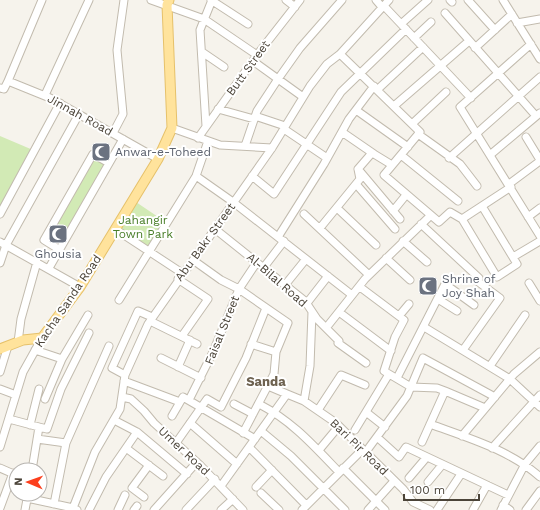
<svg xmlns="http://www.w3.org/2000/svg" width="540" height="510" font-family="'Work Sans',sans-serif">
	<rect width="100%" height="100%" fill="#f6f3ec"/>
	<path fill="#d2eab5" d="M0,136L33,150L0,214Z
		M93,154L109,163L70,231L54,222Z
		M133,200L167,223L149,251L115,229Z"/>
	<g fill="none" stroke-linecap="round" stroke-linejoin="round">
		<defs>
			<path id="minor" d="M151,0L204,19L257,55
				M211,0L248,24
				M286,0L295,7
				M376,0L382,7
				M450,0L452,2
				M468,0L495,30
				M503,0L540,59
				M384,6L471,98
				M445,13L536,116
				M517,23L540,19
				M401,24L428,0
				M414,38L431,22
				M531,44L460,107L540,236
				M475,48L512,14
				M202,52L224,67
				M340,54L420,132L384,175L439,222L450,212L462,219
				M253,61L303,97
				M8,81L42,0
				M0,88L4,89L8,81L50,98L158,159
				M377,90L423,47
				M45,95L89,0
				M394,106L469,41
				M218,109L254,119
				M356,110L408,147
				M255,116L285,126
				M412,124L446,92
				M206,126L200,30L212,0
				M172,128L220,145L272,148
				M284,129L327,158
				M342,132L374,154
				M113,133L123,114L117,50L124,0
				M418,134L460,164L477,186
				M526,137L540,160
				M198,138L257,55L300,0
				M245,146L257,111L278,79L300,48L342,0
				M401,155L458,201
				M490,155L540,113
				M449,158L540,77
				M358,169L400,219
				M196,176L233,202L352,295
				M252,176L274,194L341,92L406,29
				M356,184L395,229
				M509,184L540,161
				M482,206L517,264L497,277L462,219L511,187
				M337,208L376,245
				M393,211L406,195
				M0,214L60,103
				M304,214L369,275
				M528,217L540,208
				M421,224L479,278L477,281L500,298L463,350
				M320,228L360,179L358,169L371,154H374L392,165
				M115,229L182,273
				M215,229L305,301L317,319L339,341L338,343L366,363
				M278,237L324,164L349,119L374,86
				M403,241L427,262
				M0,242L80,287
				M60,250L44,240L93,154L109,163
				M513,257L540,241
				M386,258L410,280
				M193,260L221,280L239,289L288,323L276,352L274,374L243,433
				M0,263L6,245L79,114
				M264,267L284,241
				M49,268L123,139
				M178,279L208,299L182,336
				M529,283L540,301
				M285,285L306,259
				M360,287L404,320L395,337L384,371L411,387L437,388L445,391
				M438,299L457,311
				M119,300L196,176L208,141
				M307,303L328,276
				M339,312L391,351
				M399,316L409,304
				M150,321L197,344
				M424,327L510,379L540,407
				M326,328L365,279L430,216
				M18,342L21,319L37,262
				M251,344L276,352
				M35,350L62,359L45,399
				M161,358L201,378
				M62,359L88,315
				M490,366L525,315
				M178,367L190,340
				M0,372L8,346
				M125,375L112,368L138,311L152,317
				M397,378L445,284L474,305
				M124,381L180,402
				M268,386L287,394
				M0,389L16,395
				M122,397L131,399L144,411L154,423L200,465L243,510
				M189,400L213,352L239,289L257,262
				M304,401L310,366L312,312
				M234,404L253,414
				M259,404C292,421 313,445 339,472
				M318,410L341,375L365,385
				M366,412L385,427
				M172,416L183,397L255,439
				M9,419L39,427L32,470
				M114,420L137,432L187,474
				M190,423L237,464
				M430,424C468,438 510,450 540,477
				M30,425L39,389
				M39,427L47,429L61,389L89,333
				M355,430L389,374
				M261,431L291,456L345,510
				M462,436L514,374L540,352
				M377,437L399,457L406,447L508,495
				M37,439L66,443
				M422,442L445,391L485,408
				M176,443L207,399L221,407L246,358L266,308
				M0,447L23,372L42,338
				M249,447L306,505
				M126,448L163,476
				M492,448L540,395
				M319,450L339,426
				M365,453L407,396L423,358L495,397
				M0,468L16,475
				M343,468L385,510
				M409,478L426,458
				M428,482L442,465
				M221,486L287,394L304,401L336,423L403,489L413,502L430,510
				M256,487L272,470
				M261,493L279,510
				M144,497L132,488L149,465
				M27,498L73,508
				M54,504L66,443L109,346
				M503,505L510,510
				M0,508L13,473
				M25,510L28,494
				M77,510L73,508L95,452L120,409L125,375L148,324L272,148L310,86L327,64L340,54L389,0
				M89,510L106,477L137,432
				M118,510L125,495
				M134,510L137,506
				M154,510L197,462
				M186,510L215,479
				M221,510L233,499
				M302,510L362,450
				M368,510L394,481
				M437,510L461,474
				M473,510L487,485
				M501,510L525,464L540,446
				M526,510L540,491"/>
			<path id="major" d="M0,349L23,340L42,338L80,287L158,159L172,128L167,5L169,0"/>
		</defs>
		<use href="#minor" stroke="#c2bbae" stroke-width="9"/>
		<use href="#major" stroke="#e6c16a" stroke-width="11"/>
		<use href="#minor" stroke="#fff" stroke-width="7"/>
		<use href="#major" stroke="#ffe39c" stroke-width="9"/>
	</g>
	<defs>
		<symbol id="mosque-square" viewBox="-11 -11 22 22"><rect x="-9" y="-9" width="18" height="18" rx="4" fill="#6b7280" stroke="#fff"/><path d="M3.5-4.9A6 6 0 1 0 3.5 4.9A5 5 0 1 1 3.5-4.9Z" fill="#fff"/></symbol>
	</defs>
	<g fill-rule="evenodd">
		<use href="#mosque-square" x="90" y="141" width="22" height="22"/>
		<use href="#mosque-square" x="47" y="223" width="22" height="22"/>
		<use href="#mosque-square" x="417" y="275" width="22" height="22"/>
	</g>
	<g text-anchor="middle" stroke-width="4" stroke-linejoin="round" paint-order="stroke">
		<g font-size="12" fill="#4b4439" stroke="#fff">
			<text transform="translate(248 68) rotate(-54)" y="4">Butt Street</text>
			<text transform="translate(80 115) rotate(29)" y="4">Jinnah Road</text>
			<text transform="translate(205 242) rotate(-54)" y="4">Abu Bakr Street</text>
			<text transform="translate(277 280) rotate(41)" y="4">Al-Bilal Road</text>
			<text transform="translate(68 301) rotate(-56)" y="4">Kacha Sanda Road</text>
			<text transform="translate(222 330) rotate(-68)" y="4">Faisal Street</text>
			<text transform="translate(359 447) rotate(44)" y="4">Bari Pir Road</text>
			<text transform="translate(184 451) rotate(43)" y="4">Umer Road</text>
		</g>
		<g font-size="12" fill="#5b616d" stroke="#fff" text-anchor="start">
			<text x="115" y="156">Anwar-e-Toheed</text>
			<text x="58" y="258" text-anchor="middle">Ghousia</text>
			<text x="442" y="283">Shrine of<tspan x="442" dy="14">Joy Shah</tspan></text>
		</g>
		<g font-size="12" fill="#4a7f2a" stroke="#fff">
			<text x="143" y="224">Jahangir<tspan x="143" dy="14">Town Park</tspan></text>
		</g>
		<g font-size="13" font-weight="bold" fill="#6e6250" stroke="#fff">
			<text x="266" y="386">Sanda</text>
		</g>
	</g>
	<g transform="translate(28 482) rotate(272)"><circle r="19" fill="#ffffff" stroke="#b7b4b0"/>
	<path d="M0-3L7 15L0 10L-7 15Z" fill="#fc3f1d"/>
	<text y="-6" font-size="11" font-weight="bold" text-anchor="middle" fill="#4b4439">N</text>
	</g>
	<path d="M404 494v6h75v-6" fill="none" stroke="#4b4439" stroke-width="2"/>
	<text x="410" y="494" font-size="12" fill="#4b4439" stroke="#ffffff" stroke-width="3" paint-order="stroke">100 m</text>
</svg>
